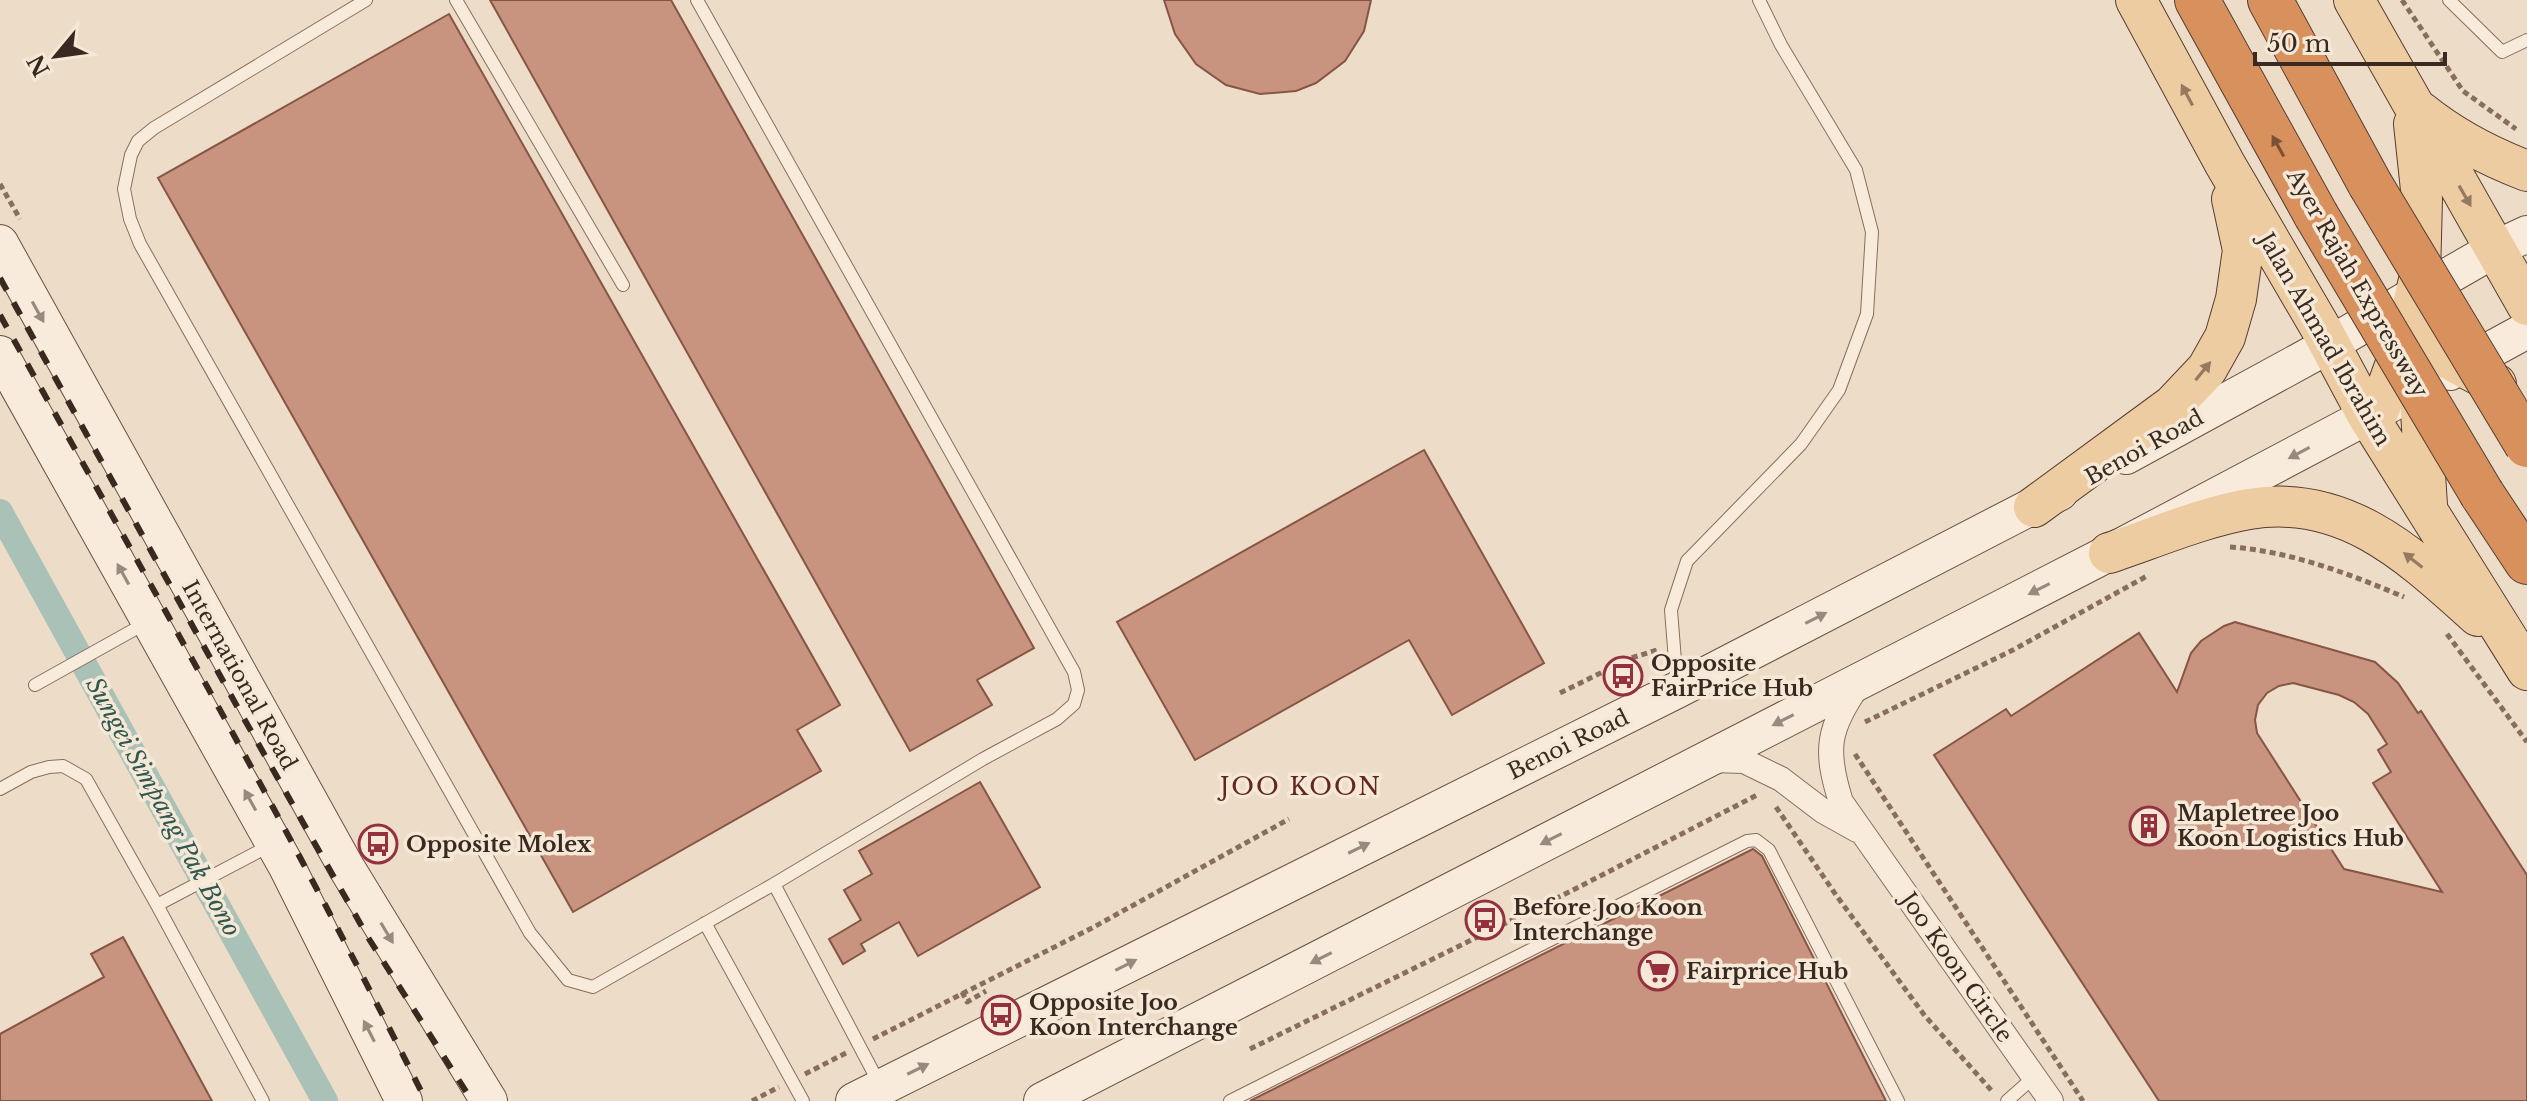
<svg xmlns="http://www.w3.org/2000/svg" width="2527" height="1101" font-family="'Libre Baskerville',serif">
	<rect width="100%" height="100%" fill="#edddc8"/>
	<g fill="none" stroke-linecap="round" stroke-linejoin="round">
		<path stroke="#a9c1b7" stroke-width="26" d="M0,512L325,1101"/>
	</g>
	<path fill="#c9947f" stroke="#875544" stroke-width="2" fill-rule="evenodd" d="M490,0H671L1034,648L977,680L992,705L910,751Z
		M1164,0H1371L1364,31L1345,61L1316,83L1296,91L1260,94L1226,85L1196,64L1175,34Z
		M449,14L840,705L797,730L821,771L573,912L158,178Z
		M1424,450L1544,663L1452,715L1409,640L1195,760L1117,622Z
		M2235,622L2375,662L2398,683L2418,713L2421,711L2527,875V1101H2159L1934,755L2006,709L2011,716L2139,633L2177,692L2191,653L2201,641L2224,626ZM2293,683L2339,695L2354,702L2368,714L2387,744L2378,750L2391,772L2373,783L2442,892L2344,869L2257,733L2255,720L2258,705L2267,693L2279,686Z
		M980,782L1040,887L918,956L899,922L861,944L865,951L843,964L829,939L861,920L844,890L872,874L859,851Z
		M1753,849L1762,856L1886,1101H1250Z
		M123,937L212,1101H0V1034L104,977L91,954Z"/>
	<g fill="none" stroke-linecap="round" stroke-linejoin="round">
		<defs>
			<path id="lane" d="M366,0L154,128L138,141L131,155L124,189L130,219L140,244L530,933L568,980L593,987L774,884L983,759L1057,719L1074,704L1078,690L1074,672L697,0
				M456,0L623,285
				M2449,0L2502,52L2527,40
				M35,685L146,623
				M1677,686L1671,610L1687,561L1801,444L1839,390L1867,314L1872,232L1856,170L1781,45L1759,0
				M0,789L31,772L49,767L63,766L86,779L157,905L263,1101
				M774,884L880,1085
				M157,905L271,845
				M705,923L803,1101
				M1230,1101L1747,841L1756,840L1769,850L1898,1101
				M2007,1101L2034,1077"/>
			<path id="street" d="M1859,684C1828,728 1824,749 1841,802L2051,1101
				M1710,760L1744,761L1781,779L1823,811L1857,830"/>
			<path id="secondary" d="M0,243L346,867L489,1101
				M0,354L287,867L404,1101
				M2450,372L2527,330
				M2126,456L2311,355L2495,249L2527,234
				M854,1101L1677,690L2060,492
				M1042,1101L2109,553L2394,402"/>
			<path id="primary" d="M2136,0L2225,164L2323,332L2368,416L2527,670
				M2354,0L2527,305
				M2421,112C2453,138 2488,156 2527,171
				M2381,329L2423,345L2496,384
				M2419,381L2427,505
				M2379,410L2405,338L2420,276L2422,199L2414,124
				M2034,507L2173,405L2207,369L2225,337L2236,299L2243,250L2232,199
				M2109,553C2151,539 2206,516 2249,509C2346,493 2411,556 2478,616"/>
			<path id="highway" d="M2197,0L2316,215
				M2270,0L2370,184
				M2482,494L2527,562"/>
		</defs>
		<use href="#lane" stroke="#886e5d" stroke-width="14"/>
		<use href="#street" stroke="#886e5d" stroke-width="26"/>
		<use href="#secondary" stroke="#6a5040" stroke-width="38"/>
		<use href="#primary" stroke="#573d31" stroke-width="42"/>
		<use href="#highway" stroke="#573d31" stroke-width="46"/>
		<path stroke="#886e5d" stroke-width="5" stroke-dasharray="6 4" stroke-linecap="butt" d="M2402,0L2463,91L2516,129
			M0,184L20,219
			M2230,547C2290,551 2350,574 2404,597
			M2447,634L2527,742
			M1560,693L1631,658L1657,650
			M1865,722L2013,650L2147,576
			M1855,754L2083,1101
			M1776,807L1836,895L1925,1016L1992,1091
			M962,992L967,1002L986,991
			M873,1039L1092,928L1289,819
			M1250,1049L1573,890L1759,794
			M805,1074L846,1053
			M752,1101L779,1087"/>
		<use href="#lane" stroke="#f8ebdb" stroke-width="12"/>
		<use href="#street" stroke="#f8ebdb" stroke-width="24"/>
		<use href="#secondary" stroke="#f8ebdb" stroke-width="36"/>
		<use href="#primary" stroke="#eecca2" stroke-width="40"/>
		<use href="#highway" stroke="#d8915d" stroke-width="44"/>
		<path stroke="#392920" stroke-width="6" stroke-dasharray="14 14" stroke-linecap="butt" d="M0,278L238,708L369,939L472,1101
			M0,315C145,575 293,834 426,1101"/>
		<defs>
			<path id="highway-bridge" d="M2370,184L2527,445
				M2316,215L2482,494"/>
		</defs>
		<use href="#highway-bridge" stroke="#573d31" stroke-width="46" stroke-linecap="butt"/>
		<use href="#highway-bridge" stroke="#d8915d" stroke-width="44"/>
	</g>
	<defs><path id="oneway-solid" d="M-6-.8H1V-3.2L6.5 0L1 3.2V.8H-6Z" transform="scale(2)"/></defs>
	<g fill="#947a61">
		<use href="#oneway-solid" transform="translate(2187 95) rotate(-118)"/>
		<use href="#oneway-solid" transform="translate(2465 196) rotate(60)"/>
		<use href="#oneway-solid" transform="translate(2203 371) rotate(-51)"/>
		<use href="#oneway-solid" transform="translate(2413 560) rotate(-142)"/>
	</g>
	<use fill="#795338" href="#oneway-solid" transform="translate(2278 146) rotate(-119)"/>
	<g fill="#988a7e">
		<use href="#oneway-solid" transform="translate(38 312) rotate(61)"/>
		<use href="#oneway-solid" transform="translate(2299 453) rotate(152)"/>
		<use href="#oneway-solid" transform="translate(123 574) rotate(-119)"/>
		<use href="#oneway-solid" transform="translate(2039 589) rotate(153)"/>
		<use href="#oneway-solid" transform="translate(1816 618) rotate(-27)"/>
		<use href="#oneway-solid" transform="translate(1783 720) rotate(153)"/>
		<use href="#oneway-solid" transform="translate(250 800) rotate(-119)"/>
		<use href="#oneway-solid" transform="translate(1551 839) rotate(153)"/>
		<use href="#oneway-solid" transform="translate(1359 848) rotate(-26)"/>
		<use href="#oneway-solid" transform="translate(387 933) rotate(59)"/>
		<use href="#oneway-solid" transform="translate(1321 958) rotate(153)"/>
		<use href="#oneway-solid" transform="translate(1126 965) rotate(-27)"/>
		<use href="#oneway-solid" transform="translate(369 1031) rotate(-117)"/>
		<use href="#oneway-solid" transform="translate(918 1069) rotate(-26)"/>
	</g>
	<defs>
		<symbol id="bus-ring" viewBox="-11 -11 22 22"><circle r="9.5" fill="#f5e8d7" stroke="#95303f" stroke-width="1.5"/><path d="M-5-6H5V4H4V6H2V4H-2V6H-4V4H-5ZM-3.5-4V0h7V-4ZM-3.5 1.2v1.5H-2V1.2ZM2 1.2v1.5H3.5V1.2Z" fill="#95303f"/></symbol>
		<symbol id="building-ring" viewBox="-11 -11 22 22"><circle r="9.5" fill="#f5e8d7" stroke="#95303f" stroke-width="1.5"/><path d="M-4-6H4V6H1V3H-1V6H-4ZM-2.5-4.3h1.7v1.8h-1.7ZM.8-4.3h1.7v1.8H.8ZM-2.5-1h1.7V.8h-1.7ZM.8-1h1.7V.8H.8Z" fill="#95303f"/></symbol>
		<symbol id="supermarket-ring" viewBox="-11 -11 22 22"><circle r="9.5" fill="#f5e8d7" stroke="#95303f" stroke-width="1.5"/><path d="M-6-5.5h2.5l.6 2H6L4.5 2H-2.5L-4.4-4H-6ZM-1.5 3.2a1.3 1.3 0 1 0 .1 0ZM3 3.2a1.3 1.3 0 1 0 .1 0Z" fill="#95303f"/></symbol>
	</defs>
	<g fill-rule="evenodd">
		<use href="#bus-ring" x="1601" y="654" width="44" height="44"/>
		<use href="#building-ring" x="2127" y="804" width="44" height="44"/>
		<use href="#bus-ring" x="356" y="822" width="44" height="44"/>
		<use href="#bus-ring" x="1463" y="898" width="44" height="44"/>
		<use href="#supermarket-ring" x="1636" y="949" width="44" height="44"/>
		<use href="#bus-ring" x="979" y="993" width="44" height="44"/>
	</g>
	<g text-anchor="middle" stroke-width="7" stroke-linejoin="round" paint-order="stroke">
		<g font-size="22" fill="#392920" stroke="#f5e8d7">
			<text transform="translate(2358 283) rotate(60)" y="8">Ayer Rajah Expressway</text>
			<text transform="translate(2325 339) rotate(60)" y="8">Jalan Ahmad Ibrahim</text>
			<text transform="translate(2144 447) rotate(-29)" y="8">Benoi Road</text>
			<text transform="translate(240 675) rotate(61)" y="8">International Road</text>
			<text transform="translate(1568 744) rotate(-26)" y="8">Benoi Road</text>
			<text transform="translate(1957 967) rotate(55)" y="8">Joo Koon Circle</text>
		</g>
		<g font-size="22" font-weight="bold" fill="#392920" stroke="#f5e8d7" text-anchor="start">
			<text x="1651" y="671">Opposite<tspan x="1651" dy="25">FairPrice Hub</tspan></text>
			<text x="2177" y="821">Mapletree Joo<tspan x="2177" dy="25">Koon Logistics Hub</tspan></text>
			<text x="406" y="852">Opposite Molex</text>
			<text x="1513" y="915">Before Joo Koon<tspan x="1513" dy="25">Interchange</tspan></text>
			<text x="1686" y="979">Fairprice Hub</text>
			<text x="1029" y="1010">Opposite Joo<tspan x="1029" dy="25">Koon Interchange</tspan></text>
		</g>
		<g font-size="24" letter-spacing="2" fill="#642621" stroke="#f5e8d7">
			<text x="1301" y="795">JOO KOON</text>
		</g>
		<g font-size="24" font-style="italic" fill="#305850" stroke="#f5e8d7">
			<text transform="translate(163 807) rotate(61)" y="8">Sungei Simpang Pak Bono</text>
		</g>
	</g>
	<g transform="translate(56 56) rotate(241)" stroke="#f5e8d7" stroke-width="6" paint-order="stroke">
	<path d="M0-6L14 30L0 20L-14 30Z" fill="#392920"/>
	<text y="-12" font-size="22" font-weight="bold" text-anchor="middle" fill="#392920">N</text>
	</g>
	<path d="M2255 52v12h190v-12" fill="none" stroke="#392920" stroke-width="4"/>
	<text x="2267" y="52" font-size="24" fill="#392920" stroke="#f5e8d7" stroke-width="6" paint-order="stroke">50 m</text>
</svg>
